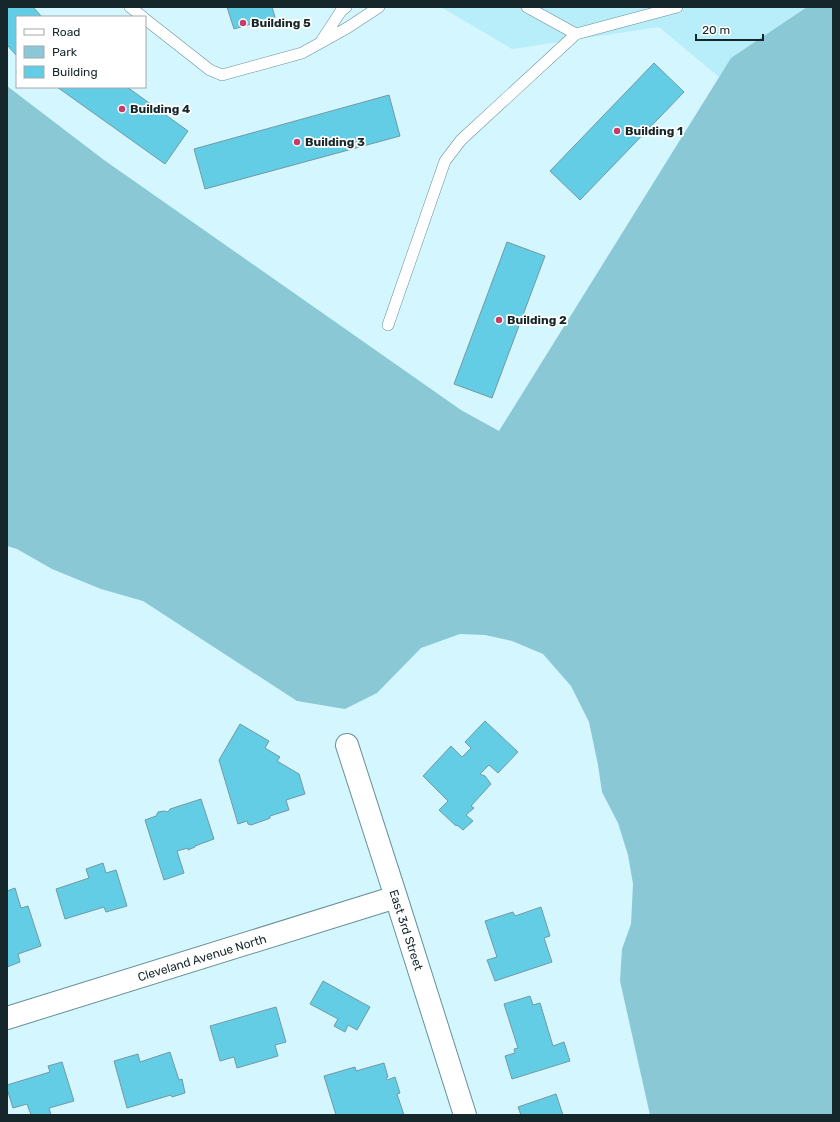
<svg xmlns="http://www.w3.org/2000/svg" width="840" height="1122" font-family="Rubik,sans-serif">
	<rect width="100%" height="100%" fill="#d4f6fe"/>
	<path fill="#b8edfa" d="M441,7H807L732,58L719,77L659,27L512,49Z"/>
	<path fill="#8bc8d6" d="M807,7H833V1115H650L620,981L622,949L631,924L633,884L628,855L618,823L602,792L598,765L589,722L571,686L543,654L512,641L485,635L460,634L421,648L377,693L345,709L297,701L143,601L101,589L52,569L17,549L7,546V86L104,160L461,410L499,431L731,58Z"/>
	<path fill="#62cde4" stroke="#719aa4" d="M7,7H33L42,17H17V56L7,45Z
		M227,7H272L275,17L234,29Z
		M654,63L684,92L580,200L550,171Z
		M57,87H127L188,131L165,164Z
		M389,95L400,136L205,189L194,149Z
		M507,242L545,256L492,398L454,384Z
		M485,721L518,752L498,773L489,765L480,774L485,776L491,784L471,806L474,808L466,815L473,821L463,830L457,825L456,826L439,810L448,801L423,776L451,746L462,757L471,748L465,742Z
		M240,724L269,741L265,748L280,757L277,761L299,774L305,794L286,800L289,810L270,816V818L268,819L251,825L248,824L247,821L238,824L219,760Z
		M201,799L214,839L195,846V847L188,850V848L177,851L184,873L164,880L145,820L156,816L158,812L164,811L168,812L170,809Z
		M103,863L106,873L116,870L127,906L106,912L104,907L65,919L56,889L89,878L86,869Z
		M15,888L21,908L28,906L41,946L18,954L20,962L7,967V891Z
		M541,907L550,936L544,938L552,962L495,981L487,960L497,957L485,921L513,912L515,916Z
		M323,981L370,1007L357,1030L348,1025L345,1032L334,1026L338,1019L310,1004Z
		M530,996L533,1005L540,1003L553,1046L564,1042L570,1061L512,1079L505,1056L515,1053L514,1049L518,1048L504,1004Z
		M276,1007L286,1042L275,1045L278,1056L237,1068L234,1057L220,1061L210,1026Z
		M170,1052L179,1080L182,1079L185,1093L172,1097L171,1095L127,1108L114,1061L138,1054L140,1062Z
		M62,1062L74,1101L49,1108L51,1115H31L27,1104L13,1108L7,1089V1085L50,1072L48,1066Z
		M384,1063L388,1077L386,1078L387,1080L395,1077L400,1093L397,1094L404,1115H336L324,1076L355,1067L356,1071Z
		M556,1094L563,1115H521L518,1107Z"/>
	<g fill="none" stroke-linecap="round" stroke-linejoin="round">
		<defs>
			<path id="lane" d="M130,7L143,17
				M527,7L576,34L677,7
				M145,19L210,70L222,75L302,53L347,28L379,7
				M322,40L341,11L346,7
				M388,325L445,161L461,140L576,34"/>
			<path id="street" d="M347,745L396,897L465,1115
				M7,1018L396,897"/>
		</defs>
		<use href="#lane" stroke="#679099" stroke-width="12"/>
		<use href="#street" stroke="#679099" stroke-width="24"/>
		<use href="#lane" stroke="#fff" stroke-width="11"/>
		<use href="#street" stroke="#fff" stroke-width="22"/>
	</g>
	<g fill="#c83c6c" stroke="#fff" stroke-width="1.5">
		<circle cx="243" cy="23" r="4"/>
		<circle cx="122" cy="109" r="4"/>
		<circle cx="617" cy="131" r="4"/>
		<circle cx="297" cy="142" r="4"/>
		<circle cx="499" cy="320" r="4"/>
	</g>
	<g text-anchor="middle" stroke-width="3.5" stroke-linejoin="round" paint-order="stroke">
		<g font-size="12" font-weight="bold" fill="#16272b" stroke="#fff" text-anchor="start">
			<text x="251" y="27">Building 5</text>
			<text x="130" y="113">Building 4</text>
			<text x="625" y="135">Building 1</text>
			<text x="305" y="146">Building 3</text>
			<text x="507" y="324">Building 2</text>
		</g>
		<g font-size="12" fill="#16272b" stroke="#fff">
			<text transform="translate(406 930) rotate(72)" y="4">East 3rd Street</text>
			<text transform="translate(202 958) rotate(-17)" y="4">Cleveland Avenue North</text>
		</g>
	</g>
	<rect width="840" height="1122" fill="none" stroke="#16272b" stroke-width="16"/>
	<rect x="16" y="16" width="130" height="72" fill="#ffffff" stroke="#a2a9aa"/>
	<rect x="24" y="29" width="20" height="6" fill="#ffffff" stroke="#a2a9aa"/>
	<text x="52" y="36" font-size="12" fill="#16272b">Road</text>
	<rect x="24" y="46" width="20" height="12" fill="#8bc8d6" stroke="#a2a9aa"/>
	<text x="52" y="56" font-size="12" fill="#16272b">Park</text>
	<rect x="24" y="66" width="20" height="12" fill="#62cde4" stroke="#a2a9aa"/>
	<text x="52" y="76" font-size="12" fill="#16272b">Building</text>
	<path d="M696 34v6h67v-6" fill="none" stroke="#16272b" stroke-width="2"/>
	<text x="702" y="34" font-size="12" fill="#16272b" stroke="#ffffff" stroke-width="3" paint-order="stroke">20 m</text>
</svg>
